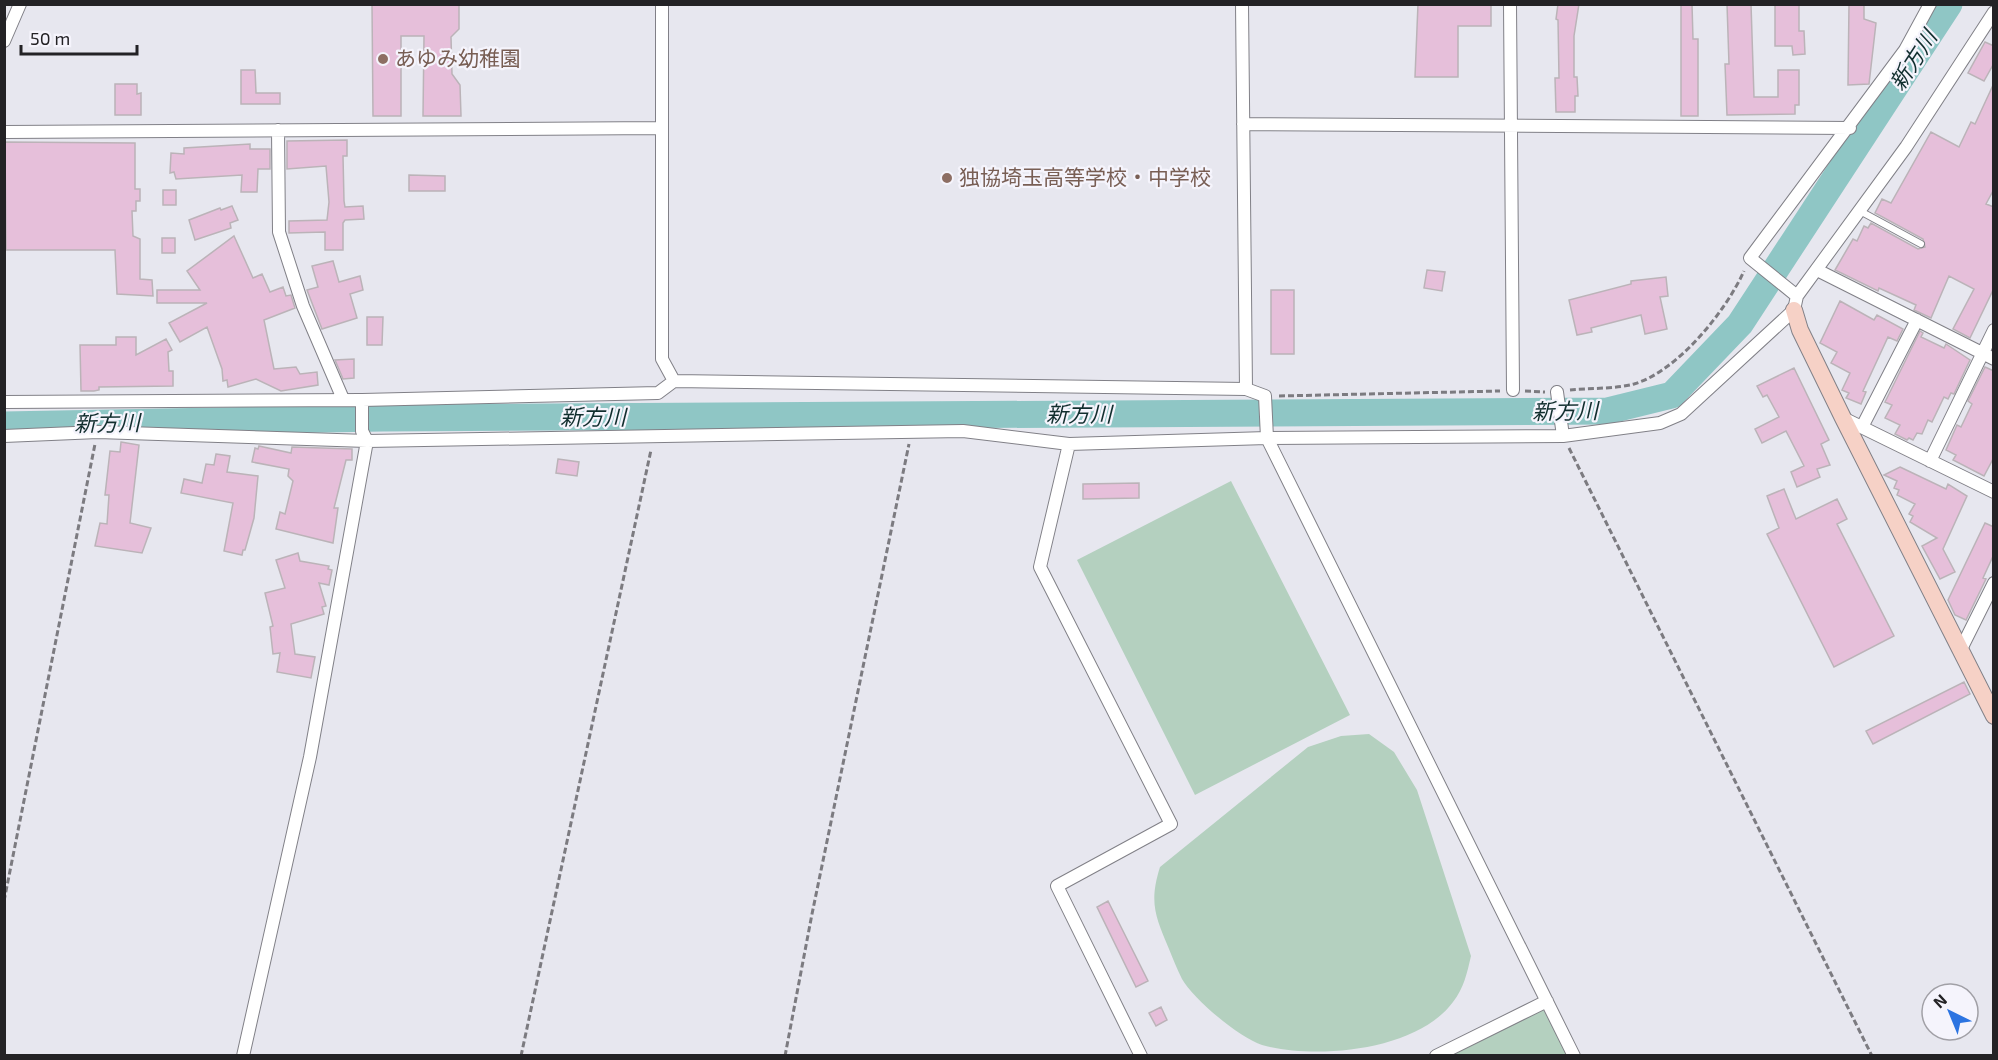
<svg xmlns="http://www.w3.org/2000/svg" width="1998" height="1060" font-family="'Exo 2','Noto Sans JP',sans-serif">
	<rect width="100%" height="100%" fill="#e7e7ef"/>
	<path fill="#b4d0bf" d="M1231,481L1350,715L1195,795L1077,560Z
		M1369,734L1394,752L1417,790L1471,956C1467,973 1464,988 1453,1002C1417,1051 1316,1060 1262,1045C1240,1038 1193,999 1182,979C1177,969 1173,959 1169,949C1155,916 1149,902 1160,867L1308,747L1341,736Z
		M1543,1009L1567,1055L1451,1056Z"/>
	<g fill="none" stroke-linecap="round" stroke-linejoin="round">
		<path stroke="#8fc6c5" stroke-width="27" d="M4,425L382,418L1607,411L1672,395L1740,324L1949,4"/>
	</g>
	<path fill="#e6bfda" stroke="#bbb3b8" stroke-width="1.5" d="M372,4H459V29L451,37L452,74L460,85L461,116H423L424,36H401V116H373Z
		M1418,4H1491V26H1458V77H1415Z
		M1558,4H1579L1574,36V77H1577L1578,96H1575V112H1556L1555,78H1559L1558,20L1556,19Z
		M1681,4H1692L1693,39H1698V116H1681Z
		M1727,4H1751L1754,97H1778V70H1799V105H1795V114L1727,115L1725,64H1729Z
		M1775,4H1799V31H1804L1805,54L1793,55L1792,46H1775Z
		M1849,4H1864V19L1876,23L1869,84L1848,85Z
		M1985,42L1994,46V63L1984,81L1968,73Z
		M241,70H255L256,93H280V104H241Z
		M1994,83V189L1986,204L1994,207V288L1970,338L1953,329L1974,289L1949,276L1931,318L1914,310L1916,305L1879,288L1878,291L1835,270L1853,239L1857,241L1864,226L1868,228L1871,223L1918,249L1925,247L1923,239L1875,213L1882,199L1891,203L1931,132L1959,147L1971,122L1975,124Z
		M115,84H137V94L141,93V115H115Z
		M347,140V156H343L344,201L345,207L363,206L364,219L345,220L343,223V250H325V232L289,233V221L327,220L329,202L326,166L287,169V141Z
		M5,142L135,143V189H140V201H136V211H132L133,236L140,239V279L152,280L153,296L117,294L115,250H6Z
		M250,144V149H270V169H258L257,192H241L242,175L176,179L174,172L170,173L171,153L184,154V148Z
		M409,175L445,176V191H409Z
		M163,190H176V205H163Z
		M232,206L238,220L230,223L231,228L195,240L189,220L220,208L221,210Z
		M234,236L253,278L262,274L270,292L283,287L286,296L291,295L295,308L264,320L274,369L296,367L300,374L317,372L318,385L281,391L256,379L228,387L227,380L223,381L222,369L207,327L180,342L169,323L207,303H157V290H200L187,271Z
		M162,238H175V253H162Z
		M333,261L339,282L360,276L363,290L350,294L357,318L322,329L307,290L318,287L312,266Z
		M1427,270L1445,272L1442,291L1424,288Z
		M1666,277L1668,296L1660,297L1667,329L1645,334L1641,315L1591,328L1592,332L1577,335L1569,300L1631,284V281Z
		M1271,290H1294V354H1271Z
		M1840,301L1874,320L1877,315L1903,329L1897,341L1888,337L1863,391L1866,392L1861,404L1846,398L1849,393L1842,390L1850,373L1831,363L1837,352L1820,343Z
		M367,317H383L382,345H367Z
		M1920,331L1923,333L1921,337L1944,348L1946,344L1970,360L1954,394L1951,393L1948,399L1944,397L1932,422L1928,420L1922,434L1917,433L1913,440L1909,438L1907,440L1895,434L1900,425L1885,418L1892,405L1885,402Z
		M116,337H136V355L166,339L172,350L168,352L169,371H173V386L99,387V390L94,391H81L80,345H116Z
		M354,359V378L343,379L335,360Z
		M1985,367L1994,371V457L1984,476L1953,460L1956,455L1946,450L1957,425L1961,427L1972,404L1968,401Z
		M1794,368L1829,440L1821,444L1830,465L1817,469L1820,477L1797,487L1791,472L1804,466L1786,431L1762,443L1755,429L1779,417L1767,395L1763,397L1757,386Z
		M121,442L139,445L130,523L151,528L142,553L95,546L100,523L107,524L109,495H105L110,451L120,452Z
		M259,446L291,453L292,447L352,449V460H346L334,508H338L333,543L276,529L280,512L285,514L293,481L288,476L289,469L252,462L255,448L258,449Z
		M216,454L230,456L227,472L258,476L254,518L245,550H243L242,555L224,551L233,503L181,493L184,479L202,483L206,464L214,465Z
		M558,459L579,462L577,476L556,473Z
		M1900,467L1946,489L1948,484L1967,496L1943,549L1955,572L1940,579L1922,546L1937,538L1910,522L1913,516L1909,514L1915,504L1897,495L1899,490L1894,488L1897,481L1884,475Z
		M1139,483V498L1083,499V484Z
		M1784,489L1796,519L1837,499L1847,519L1837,524L1894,636L1834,667L1767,534L1779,528L1767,496Z
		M1985,523L1994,527V554L1983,578L1986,579L1966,620L1955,615L1948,600Z
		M298,553L300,561L329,566L328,569L332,570L329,585L319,583L326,606L322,607L324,614L291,624L295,654L315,657L311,678L277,672L280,653L273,654L270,627L273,626L265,593L285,588L276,560Z
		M1964,682L1970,694L1873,744L1866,731Z
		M1108,901L1148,981L1136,987L1097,907Z
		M1161,1007L1167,1020L1156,1026L1149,1013Z"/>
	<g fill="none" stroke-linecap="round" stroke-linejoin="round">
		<defs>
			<path id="lane" d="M1860,211L1921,244"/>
			<path id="street" d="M662,4V359L674,381
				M1242,4L1246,389
				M1510,4L1513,390
				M4,41L20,4
				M1243,124L1850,128
				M278,130L279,232L303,306L343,399
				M4,132L662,128
				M1817,270L1994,359
				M1797,296L1750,258L1905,50L1930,4
				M1557,392L1563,436
				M4,402L362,400L658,393L674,381L1246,389L1265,396L1267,438L1574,1056
				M1843,418L1994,492
				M1862,427L1917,320
				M4,436L98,432L367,441L963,431L1069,444L1267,438L1563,436L1660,423L1681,414L1794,310L1797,296L1906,147L1994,12
				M1069,444L1040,567L1171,824L1057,886L1141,1056
				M1930,461L1994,330
				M1960,651L1994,583
				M243,1056L310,757L367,441L362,431V400
				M1436,1056L1547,1001"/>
			<path id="secondary" d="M1794,310L1800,330L1843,418L1994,716"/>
		</defs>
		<use href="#lane" stroke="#818087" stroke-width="8"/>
		<use href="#street" stroke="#818087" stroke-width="14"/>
		<use href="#secondary" stroke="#818087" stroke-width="18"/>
		<path stroke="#7c7b80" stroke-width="3" stroke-dasharray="6 3" stroke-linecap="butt" d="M1570,390C1590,388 1615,389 1634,384C1678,371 1726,311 1744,271
			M1525,391L1545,392
			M1279,396L1500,391
			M1569,448L1872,1056
			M4,901L95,444
			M521,1056L651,450
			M785,1056L812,914L909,444"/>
		<use href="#lane" stroke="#fff" stroke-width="6"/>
		<use href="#street" stroke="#fff" stroke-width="12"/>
		<use href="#secondary" stroke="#f6d1c6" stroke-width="16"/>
	</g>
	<g fill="#8d6e63" stroke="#f5f4fc" stroke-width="2">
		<circle cx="383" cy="59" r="6"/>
		<circle cx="947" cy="178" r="6"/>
	</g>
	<g text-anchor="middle" stroke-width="4.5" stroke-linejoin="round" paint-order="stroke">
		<g font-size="21" fill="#785e54" stroke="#f5f4fc" text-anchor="start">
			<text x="395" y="66">あゆみ幼稚園</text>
			<text x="959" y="185">独協埼玉高等学校・中学校</text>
		</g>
		<g font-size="22" font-style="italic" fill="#112e2e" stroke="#f5f4fc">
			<text transform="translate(1913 60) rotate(-57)" y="8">新方川</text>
			<text transform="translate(1565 411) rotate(-1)" y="8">新方川</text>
			<text x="1079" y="422">新方川</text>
			<text x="593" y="425">新方川</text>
			<text transform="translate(107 423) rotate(-1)" y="8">新方川</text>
		</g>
	</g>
	<rect width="1998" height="1060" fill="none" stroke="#232225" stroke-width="12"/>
	<g transform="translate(1950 1012) rotate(317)"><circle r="28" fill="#f5f4fc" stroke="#a1a0a6" stroke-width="1.5"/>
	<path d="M0-4.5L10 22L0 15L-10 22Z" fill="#2c74e1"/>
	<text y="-9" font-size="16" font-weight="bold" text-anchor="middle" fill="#232225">N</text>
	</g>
	<path d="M21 45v9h116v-9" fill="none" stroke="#232225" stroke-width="3"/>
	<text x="30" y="45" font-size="18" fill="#232225" stroke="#f5f4fc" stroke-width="4.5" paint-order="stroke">50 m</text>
</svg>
